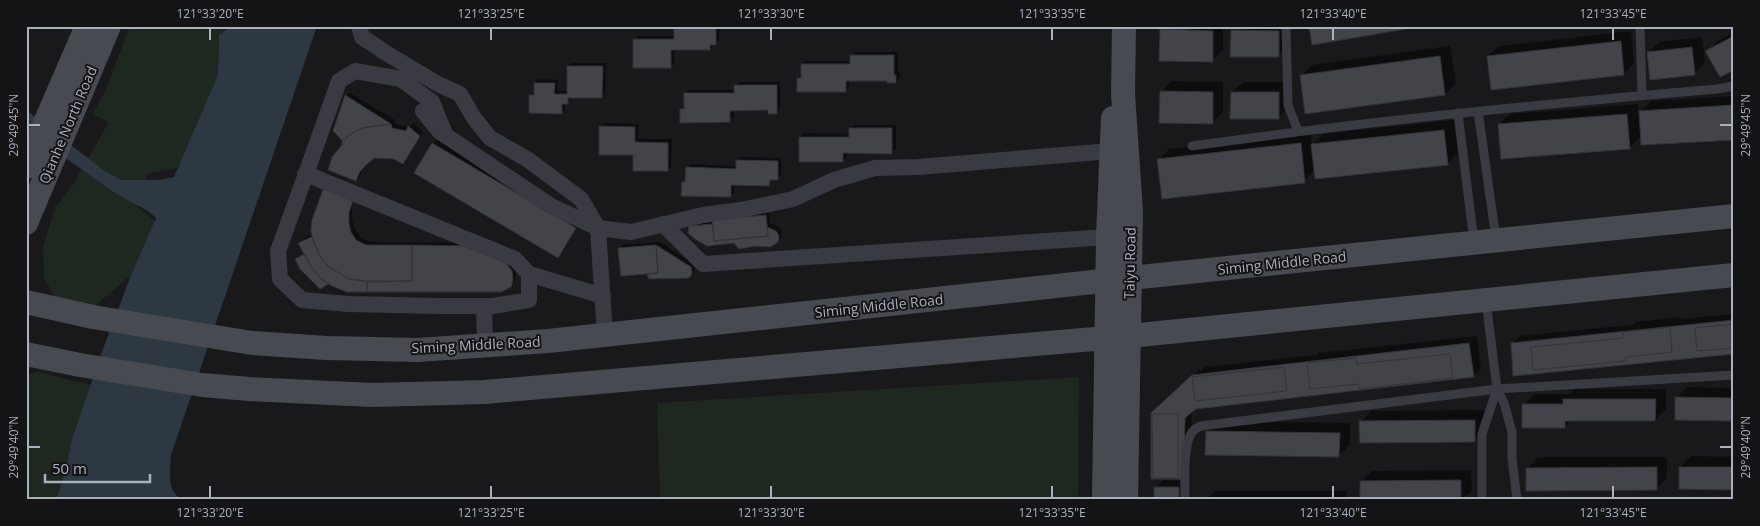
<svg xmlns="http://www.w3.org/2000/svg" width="1760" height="526" font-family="'Open Sans',sans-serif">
	<rect width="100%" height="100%" fill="#19191c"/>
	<path fill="#1f2820" d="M130,26H232L219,35L218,75L178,168L148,173L135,205L155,221L131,275L95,306L55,297L44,278L43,247L55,208L72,186L109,122L92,114L105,92Z
		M38,372L91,385L72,439L66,468L56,500H26V374Z
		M1079,377L1078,500H660L657,403Z"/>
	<path fill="#2d3842" d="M232,26H317L171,455C170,471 166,490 182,500H56L66,468L72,439L103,349L131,275L156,218C146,208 132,203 120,196C88,175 57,151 26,129V110L103,170L121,180H158L174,177L218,75L219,35Z"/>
	<path fill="#0007" d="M675,26H720L719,40L710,49H675L674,63L671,67L634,39L638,36H675Z
		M780,26H789L786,30L780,29Z
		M1164,26H1223V50L1212,61L1161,30Z
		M1236,26H1289V45L1278,56L1232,30Z
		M1631,31L1634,63L1624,74L1488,56L1499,46Z
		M1734,32V68L1707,52L1718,41Z
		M1702,37L1705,63L1694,73L1648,53L1659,42Z
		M1450,46L1456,83L1445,94L1306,113L1301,76L1312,65Z
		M855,52H898V72H900V78L896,82L888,80H849V87L845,91L798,78L802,74V64L806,61H852V55Z
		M572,63H606L605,93L602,97H571V99L567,103H565V109L561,113L530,95L535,92V83L539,79L558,80V91H568V66Z
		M1172,81L1223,82V112L1212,123L1161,92Z
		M739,82H780V109L777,113L769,109H733L734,117L730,121L681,110L685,106V94L689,90H736V85Z
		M1243,82H1289V107L1278,118L1232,92Z
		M350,93L395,120V124L409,127L413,123L423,132L403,162L395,158L374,157L363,168L360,176L356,180L344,146L346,96Z
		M1734,96V138L1642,136L1629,148L1499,124L1510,114L1638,104V114L1651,101Z
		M1454,120L1458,153L1447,164L1315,170L1304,181L1159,160L1169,149L1311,133L1312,145L1323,134Z
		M604,123L639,124L638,139H672L671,166L667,170L635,154L600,127Z
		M854,125H896V149L892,152H847V157L843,161L800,137L804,133L850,134V129Z
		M437,140L579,224L562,253L558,257L433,144Z
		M741,157L781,158V175L777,179H773L769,185L734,184V192L731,196L683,183L686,179L687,168L690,164L737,166V160Z
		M357,194L352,207V219L354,228L360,237L370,242L472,243L515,267L516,274L514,281L510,286L328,282L320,288L297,260L305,253L300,243L303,239L313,235Z
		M769,212L770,223L779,227L782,232L781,237L777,241H734L690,233L694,223L717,217Z
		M660,242L694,264L695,271L690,275L650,278L648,273L620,249L623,245Z
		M1734,314V353L1512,344L1520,336L1631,325V326L1635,322L1680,317V319Z
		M1477,336L1481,369L1473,376L1195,408L1192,410L1190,470L1182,478L1159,407L1200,369V372L1205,367L1315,355V357L1319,353Z
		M1687,387L1734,388V420L1676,398Z
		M1575,389H1666V409L1655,420L1572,419L1564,427L1524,405L1534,394H1570Z
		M1485,410V430L1474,441L1361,422L1371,411Z
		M1218,421L1350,423V445L1339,455L1207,431Z
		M1691,456L1734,457V489L1680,467Z
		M1538,457H1667V478L1656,489L1528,468Z
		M1471,470L1472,491L1462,500H1361V482L1372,471Z
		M1163,480H1186L1188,500H1155V488Z
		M1215,491H1347V500H1207Z"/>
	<path fill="#434449" stroke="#333338" d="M674,26H716V45H710V50H671V68H633V39H674Z
		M1309,26H1423L1312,45Z
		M1160,29L1213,31V62L1159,61Z
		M1231,30L1279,31V57H1230Z
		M1734,36V70L1720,77L1705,51Z
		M1621,41L1624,75L1491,90L1487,56Z
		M1692,47L1695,75L1650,80L1647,52Z
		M850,55H894V75H896V83H887V81H846V92H797V78H801V64H850Z
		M1440,56L1445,95L1305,114L1300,75Z
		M567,66H603L602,98H568V104H562V114L529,113V95H534V83H555L554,94H567Z
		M734,85H777V114H768V110L730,111V122L680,123V109H684V93H734Z
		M1160,91L1213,92V124L1159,123Z
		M1231,92H1279V119H1230Z
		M345,95L391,124L362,128L349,135L342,145V140L333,131Z
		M1734,105V140L1641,145L1639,111Z
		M1627,114L1630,149L1501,159L1498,124Z
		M391,124L392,128L406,131L408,126L420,136L403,164L394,159L374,158L365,166L359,173L356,181L328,170L332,157L342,145V140L349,135L362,128Z
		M599,126L635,127V142L668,143V171H633V155H599Z
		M849,128H892V154L843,153V162H799V137H849Z
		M1444,130L1448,165L1315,179L1311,144Z
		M432,143L576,228L558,258L414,173Z
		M1301,143L1305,183L1162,199L1157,159Z
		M736,160L778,161V180H770L769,186L731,185V197L681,196L682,182H685L686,167L736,169Z
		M324,187L354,198L349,212V223L351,232L356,240L366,245H412V281L372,282L349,279L329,267L321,258L314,244L311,231L312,220Z
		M766,215L768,236L714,241L712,220Z
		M713,224L714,241L768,236L767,227L776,231L779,236L778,242L770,247L754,246L739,249L734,243L707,246L695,239L688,233L689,226Z
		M312,237L321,258L329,267L349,279L367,281V292H347L332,286L320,278L310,265L298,243Z
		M412,245L468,246L506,263L512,271L513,279L511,287L501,292H367V281H412Z
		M656,245L658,273L621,276L618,248Z
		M656,245L691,267L692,271L691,276L688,278L649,279L647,274L658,273Z
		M305,254L310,265L320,278L328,284L320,289L300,269L295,259Z
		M1734,320V354L1513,376L1511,343Z
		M1734,324V348L1697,351L1695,328Z
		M1670,327L1672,352L1626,357V361L1533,370L1531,347L1624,338L1623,332Z
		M1469,343L1474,377L1196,409L1185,418L1183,479H1151V413L1192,375Z
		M1450,354L1453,378L1359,389L1358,384L1310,389L1307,363L1356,358L1357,364Z
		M1284,367L1287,391L1195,401L1192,377Z
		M1675,397L1734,398V421L1675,420Z
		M1563,399H1656L1655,421H1565V428H1522V404H1563Z
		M1152,414H1178V478H1153Z
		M1475,420V442L1360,443L1359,421Z
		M1206,431L1340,433L1339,457L1205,455Z
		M1657,467V490L1526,491V468Z
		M1679,467H1734V490L1679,489Z
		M1461,480V500H1360V481Z
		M1154,487H1179V500H1154Z"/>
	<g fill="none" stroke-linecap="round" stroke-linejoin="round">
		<path stroke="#3a3b42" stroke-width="9" d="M1286,26L1288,105L1298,131
			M1640,26L1642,95
			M1478,111L1496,239
			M1458,113L1474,242
			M1192,146C1367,121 1542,104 1717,89L1734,86
			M1497,389L1504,403L1512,432V459L1517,500
			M1185,500C1185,483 1183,450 1190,436C1192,430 1196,428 1201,426L1497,389L1734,375
			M1482,500V434L1497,389L1486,301"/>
		<path stroke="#3a3b42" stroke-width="16" d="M359,26L362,37L386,53L438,84L460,94L474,118L490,138L527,159L581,199L598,228L605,335
			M423,111L439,131L551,206L598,228L631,232L703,215L741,210L793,199L834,180L875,168L918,167L1111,151
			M305,174H306L515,259L529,274V300L493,306H439L349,304L302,300L280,279L278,251L306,174L339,81L355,71L401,79L432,102L446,136
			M663,224L703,264L1108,237
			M529,274L603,296
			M484,306L485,345"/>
		<path stroke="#484a52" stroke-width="24" d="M1124,26L1123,94L1131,211L1126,500
			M26,167L87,26
			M26,223L109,26
			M26,302L93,317L252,343L326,348L417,350L548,341L1130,278L1734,216
			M26,354L80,365L202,385L249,389L372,395L485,392L1129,336L1734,275
			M1104,500L1108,237L1113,118"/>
	</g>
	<path fill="none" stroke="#abb0bd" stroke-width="2" d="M210,28V40M491,28V40M771,28V40M1052,28V40M1333,28V40M1613,28V40M28,125H40M1720,125H1732M28,447H40M1720,447H1732M210,486V498M491,486V498M771,486V498M1052,486V498M1333,486V498M1613,486V498"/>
	<g text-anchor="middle" stroke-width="4" stroke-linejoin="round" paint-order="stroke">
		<g font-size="14" fill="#abb0bd" stroke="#141417">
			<text transform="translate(68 125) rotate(-67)" y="5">Qianhe North Road</text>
			<text transform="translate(1130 263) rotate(-89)" y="5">Taiyu Road</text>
			<text transform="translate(1282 263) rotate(-6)" y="5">Siming Middle Road</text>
			<text transform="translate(879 306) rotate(-6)" y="5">Siming Middle Road</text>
			<text transform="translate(476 345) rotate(-3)" y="5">Siming Middle Road</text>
		</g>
	</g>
	<rect width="1760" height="526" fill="none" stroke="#141417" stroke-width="55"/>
	<path d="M45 474v8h105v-8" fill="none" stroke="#abb0bd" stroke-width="2.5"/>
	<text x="52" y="474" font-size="15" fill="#abb0bd" stroke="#141417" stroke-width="4" paint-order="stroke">50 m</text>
	<rect x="28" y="28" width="1704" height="470" fill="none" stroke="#abb0bd" stroke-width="2"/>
	<g font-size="12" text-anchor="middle" fill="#abb0bd">
		<text x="210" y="18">121°33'20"E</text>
		<text x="491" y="18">121°33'25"E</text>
		<text x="771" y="18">121°33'30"E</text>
		<text x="1052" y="18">121°33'35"E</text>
		<text x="1333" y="18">121°33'40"E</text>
		<text x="1613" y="18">121°33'45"E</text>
		<text transform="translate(14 125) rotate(-90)" y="4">29°49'45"N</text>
		<text transform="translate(1746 125) rotate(-90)" y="4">29°49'45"N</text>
		<text transform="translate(14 447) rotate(-90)" y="4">29°49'40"N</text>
		<text transform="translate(1746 447) rotate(-90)" y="4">29°49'40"N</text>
		<text x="210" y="517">121°33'20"E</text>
		<text x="491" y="517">121°33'25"E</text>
		<text x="771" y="517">121°33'30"E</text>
		<text x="1052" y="517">121°33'35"E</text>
		<text x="1333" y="517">121°33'40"E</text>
		<text x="1613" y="517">121°33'45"E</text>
	</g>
</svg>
